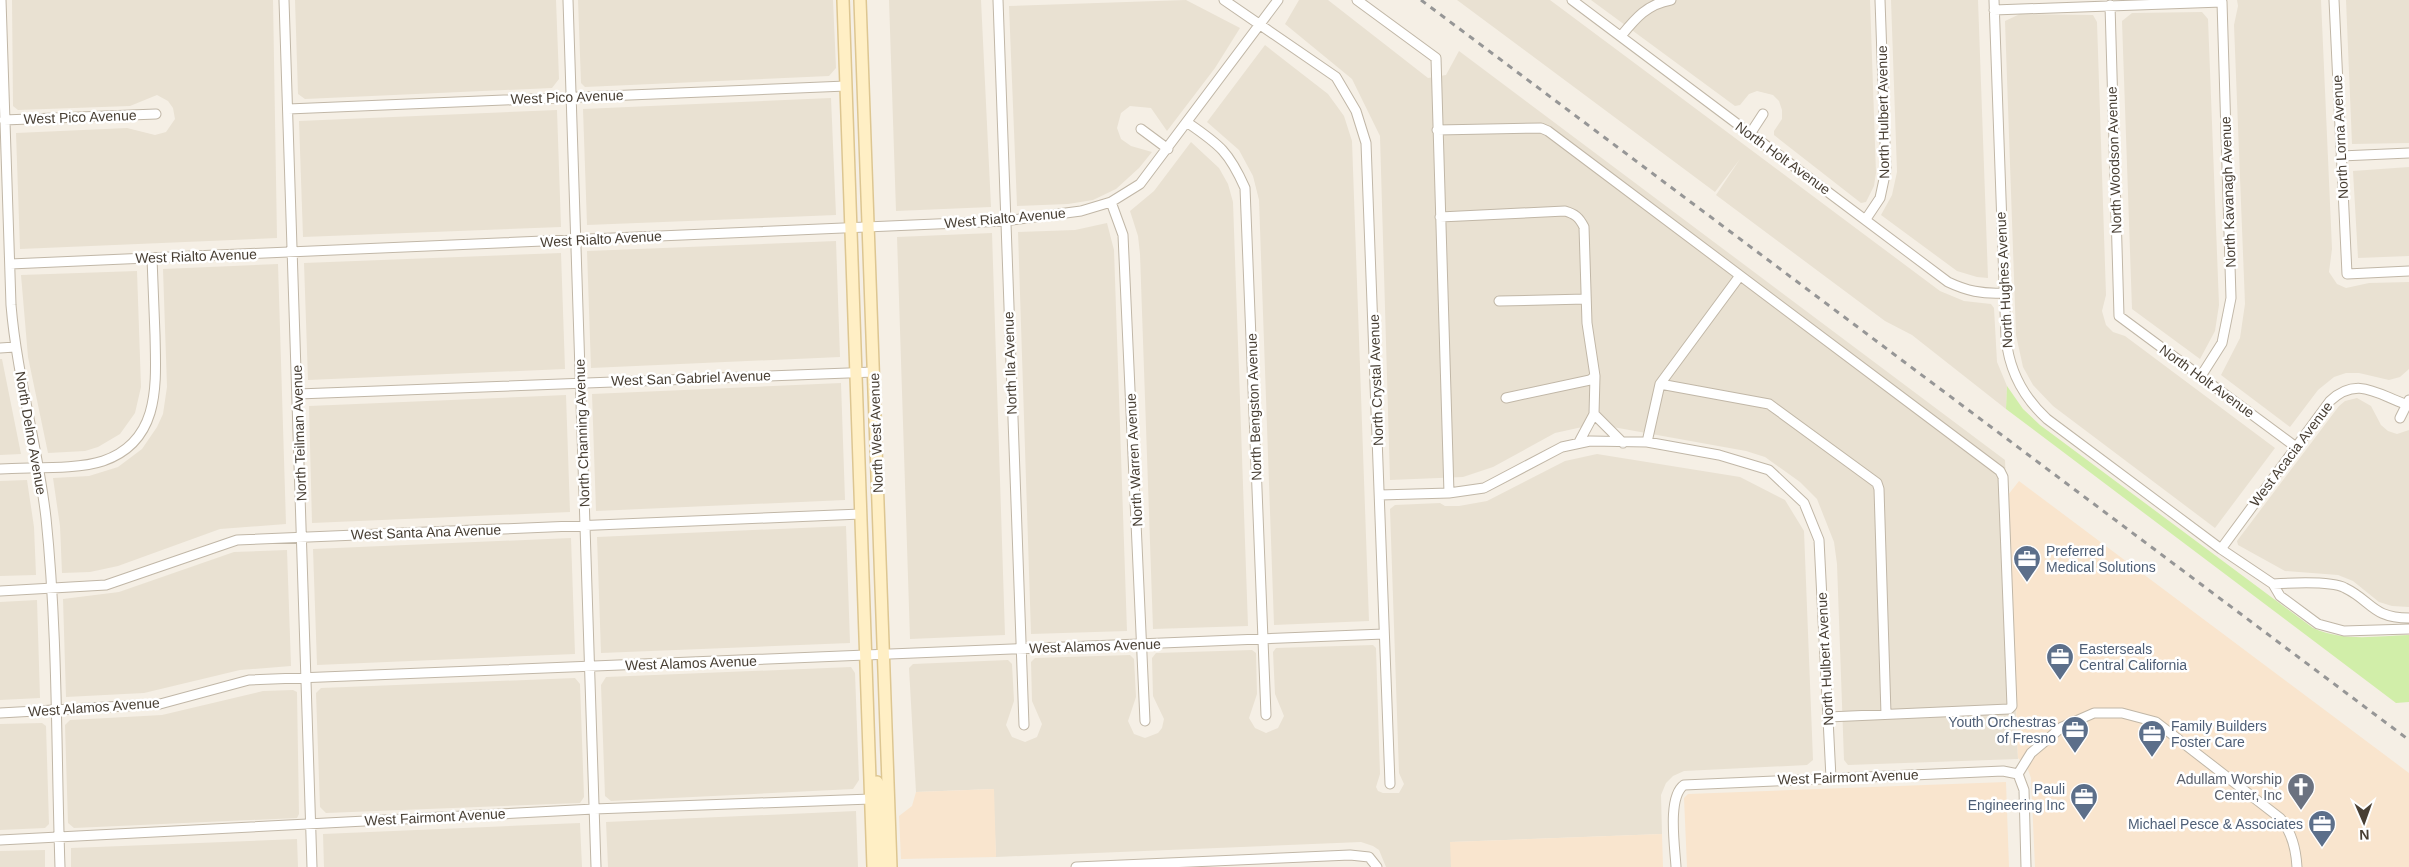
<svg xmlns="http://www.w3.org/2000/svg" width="2409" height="867" font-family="Helvetica,sans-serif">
	<rect width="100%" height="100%" fill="#f5efe5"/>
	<path fill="#e9e1d2" d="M12,0H273L277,238L20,249L16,133L127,128L155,135L166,132L175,119L173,108L168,101L157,95L130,106L18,110L13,106Z
		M295,0H556L559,79L552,88L305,99L298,94Z
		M578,0H833L836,68L829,76L585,87L581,83Z
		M889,0H981L991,207L896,211Z
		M1186,0L1240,28L1215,68L1167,131L1151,108L1130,106L1121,113L1117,128L1121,139L1131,146L1152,152L1139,168L1116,189L1093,200L1068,204L1017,206L1009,6Z
		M1299,0H1328L1428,78L1446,75L1459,51L2005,460L2018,759L1848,765L1844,760L1837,564L1834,542L1817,499L1800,482L1765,457L1746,451L1596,424L1555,433L1493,467L1463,477L1390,480L1380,136L1352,79L1285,24Z
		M1457,0H1550L1940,291L1964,301L1991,304L1994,308L1997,362L2007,386L2006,409L1912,335L1885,321L1716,195L1740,159L1715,192Z
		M1591,0H1870L1876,173L1874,186L1866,202L1861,203L1774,135V131L1782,119V110L1779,101L1773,95L1757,91L1749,94L1740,105L1735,106Z
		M1891,0H1978L1988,278L1977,277L1957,271L1881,215L1892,195L1897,172Z
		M2237,0H2321L2332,249L2329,272L2337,284L2346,288L2369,283L2409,282V369L2400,377L2389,380L2359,373H2346L2334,377L2318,390L2290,427L2221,375L2240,338L2245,304L2234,25L2238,6Z
		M2346,0H2409V143L2352,144Z
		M2202,12L2208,19L2219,305L2215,331L2200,359L2132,309L2122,21L2132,13Z
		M2020,14L2093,15L2097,22L2106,295L2102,311L2106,325L2113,332L2125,336L2275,448L2215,528L2053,406L2033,385L2023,367L2016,335L2005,21Z
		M1265,45L1328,94L1344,116L1352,141L1369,621L1274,625L1259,200L1253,176L1239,150L1207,122Z
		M831,98L836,215L587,225L583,109Z
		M557,110L561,227L303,237L299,121Z
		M1191,142L1219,168L1228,184L1233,202L1248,626L1153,629L1140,254L1138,236L1130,211L1154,191Z
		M2409,167V256L2358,258L2353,171Z
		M1107,223L1114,250L1127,631L1031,634L1018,232L1075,230Z
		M992,233L1005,635L910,639L897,237Z
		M836,241L840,357L591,368L587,251Z
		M561,253L565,369L308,380L304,263Z
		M278,264L286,524L220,529L118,566L90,572L62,573L60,526L53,478L89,476L118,467L142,449L157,427L163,414L167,387L163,269Z
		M137,271L141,387L135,413L120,434L98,447L85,451L48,453L28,357L21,275Z
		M0,359H2L21,454L0,455Z
		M841,383L845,500L596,511L592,394Z
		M566,395L570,512L312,523L309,406Z
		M2357,398L2371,406L2381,425L2388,431L2397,434L2409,430V607L2392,606L2379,602L2353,581L2338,575L2285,571L2238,545L2237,541L2339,406L2345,401Z
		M1597,454L1740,477L1785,500L1804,531L1813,760L1807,765L1684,771L1673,776L1666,783L1661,795L1662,834L1451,842V867H1386L1379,850L1373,846L1361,842L996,857L993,789L916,792L909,668L913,664L1008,660L1012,664L1014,701L1006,725L1012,737L1025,742L1037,737L1042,724L1032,701L1031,662L1035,658L1130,655L1134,659L1136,697L1128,721L1134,734L1145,738L1158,733L1162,728L1164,719L1153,696L1152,658L1156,653L1252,650L1256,653L1257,694L1249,718L1255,728L1266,733L1278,728L1284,716L1275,694L1273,652L1276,648L1373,645L1376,648L1380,774L1376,787L1378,791L1383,793H1399L1404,784L1399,773L1390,509L1395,505L1440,503L1445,506H1459L1487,501L1565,461Z
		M27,480L34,527L36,575L0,576V481Z
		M846,526L850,643L601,653L597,537Z
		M571,538L575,654L317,665L313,549Z
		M287,550L291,666L240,670L144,693L66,697L63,599L119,592L234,552Z
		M37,600L40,698L0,700V602Z
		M851,667L855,673L859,780L853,789L611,801L605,796L601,685L606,677Z
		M575,678L580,684L584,797L580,803L326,813L320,807L316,693L321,688Z
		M293,690L297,692L299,814L297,818L74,828L68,823L65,725L70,720L162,715L263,691Z
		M42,723L46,726L49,824L45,828L0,830V724Z
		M856,811L858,867H608L606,822Z
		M580,823L582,867H324L323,834Z
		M297,839L298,867H71V848Z
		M45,850V867H0V851Z"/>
	<path fill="#f9e5ce" d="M2019,481L2409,773V867H2035L2031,778L2027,767L2018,758L2008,495Z
		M2006,782L2009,867H1687L1684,798L1688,794Z
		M994,789L996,857L901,859L899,816L912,806L916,792Z
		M1662,834L1663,867H1451L1450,842Z"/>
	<path fill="#d1eea9" d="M2007,386L2023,409L2040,425L2313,628C2344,642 2376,636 2409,635V702L2396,703L2006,409Z"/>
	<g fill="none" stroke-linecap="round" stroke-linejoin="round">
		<defs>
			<path id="minor" d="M1,0L11,305C17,377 38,447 46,518C58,634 56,751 60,867
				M284,0L312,867
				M568,0L596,867
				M998,0L1024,725
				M1224,0L1336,77L1356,111L1366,143L1390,784
				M1357,0L1436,58L1449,493
				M1572,0L1948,282C1967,291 1982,294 2003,293
				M1994,0L2006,338C2009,370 2023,397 2047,419L2221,549L2273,584L2280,596L2318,624L2344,631L2409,629
				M2334,0L2347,274L2409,271
				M2110,5L2119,316L2296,447
				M1994,10L2222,2L2231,298L2222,343L2201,376
				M1621,36C1635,19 1647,4 1671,0
				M288,109L846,86
				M4,120L156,114
				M1188,123C1220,145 1229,152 1245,188L1266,715
				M1141,129L1168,149
				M1437,130L1541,128L1548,131L2000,471L2003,477L2012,706L2009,709L1828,717
				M1750,134L1763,114
				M2341,156L2409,153
				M1111,202L1123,235L1145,721
				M1440,217L1565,211C1575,214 1579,217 1584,227L1587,323L1595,376L1590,380L1506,398
				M1866,219L1880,198L1886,170L1880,0
				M10,264L1005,221L1081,211L1111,202L1140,184L1278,0
				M1499,301L1586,299
				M0,348L15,347
				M1660,384L1769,404L1877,483L1879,489L1886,714
				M298,394L874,372
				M1594,414L1595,376
				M2400,418L2409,400
				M1579,442L1594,414L1623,443
				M1647,442L1660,384L1739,277
				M0,469C29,467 76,470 103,461C161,441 156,384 155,335C154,309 153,284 152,258
				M1380,495L1449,493L1484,488L1562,447L1590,441L1647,442L1719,455L1769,470L1804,503L1819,540L1831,778
				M2221,549L2330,401C2357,376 2377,394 2405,404
				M2273,584C2289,583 2332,581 2345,588C2372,601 2372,618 2409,618
				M0,591L106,585L237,540L861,514
				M0,713L160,704L249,680L1384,634
				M2018,774L2031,753L2062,727L2094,713H2122L2156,722L2280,818C2292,832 2296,849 2297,867
				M2018,774L2024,790L2026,867
				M0,840L594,809L871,799
				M1076,867L1350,855L1369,857L1377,867
				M1676,867C1675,847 1667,797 1684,785L2003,771L2018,774"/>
			<path id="secondary" d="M843,0L873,867
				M860,0L891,867
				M877,782L883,867"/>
		</defs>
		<use href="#minor" stroke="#c1b7a7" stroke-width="11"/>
		<use href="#secondary" stroke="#ddc691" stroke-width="14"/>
		<use href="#minor" stroke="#fff" stroke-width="9"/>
		<use href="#secondary" stroke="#ffefc5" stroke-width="11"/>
		<path stroke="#969696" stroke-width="3" stroke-dasharray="6 6" stroke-linecap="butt" d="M1421,0L2409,740"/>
	</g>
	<defs>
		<symbol id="office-pin" viewBox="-11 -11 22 30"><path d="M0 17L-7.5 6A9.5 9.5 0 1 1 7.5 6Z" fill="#5c6f8a" stroke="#fff"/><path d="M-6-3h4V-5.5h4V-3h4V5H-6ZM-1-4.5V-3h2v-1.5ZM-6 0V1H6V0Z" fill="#fff"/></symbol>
		<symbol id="church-pin" viewBox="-11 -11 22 30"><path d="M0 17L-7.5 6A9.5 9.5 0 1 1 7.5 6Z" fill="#6b7280" stroke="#fff"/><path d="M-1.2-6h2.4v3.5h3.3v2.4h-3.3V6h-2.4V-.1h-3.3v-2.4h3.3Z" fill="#fff"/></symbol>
	</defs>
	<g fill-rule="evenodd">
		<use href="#office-pin" x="2011" y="543" width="32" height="43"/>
		<use href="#office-pin" x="2044" y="641" width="32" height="43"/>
		<use href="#office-pin" x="2059" y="714" width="32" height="43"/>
		<use href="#office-pin" x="2136" y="718" width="32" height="43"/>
		<use href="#church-pin" x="2285" y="771" width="32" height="43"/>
		<use href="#office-pin" x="2068" y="781" width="32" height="43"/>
		<use href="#office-pin" x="2306" y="808" width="32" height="43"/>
	</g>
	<g text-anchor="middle" stroke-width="5" stroke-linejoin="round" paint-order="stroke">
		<g font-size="14" fill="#483f34" stroke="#fff">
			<text transform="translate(567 97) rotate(-2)" y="5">West Pico Avenue</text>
			<text transform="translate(1883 112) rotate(-91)" y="5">North Hulbert Avenue</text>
			<text transform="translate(80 117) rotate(-2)" y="5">West Pico Avenue</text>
			<text transform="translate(2340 137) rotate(-93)" y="5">North Lorna Avenue</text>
			<text transform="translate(1783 158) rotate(36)" y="5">North Holt Avenue</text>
			<text transform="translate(2114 160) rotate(-92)" y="5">North Woodson Avenue</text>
			<text transform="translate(2228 192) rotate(-92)" y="5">North Kavanagh Avenue</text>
			<text transform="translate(1005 218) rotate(-5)" y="5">West Rialto Avenue</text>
			<text transform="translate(601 239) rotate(-3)" y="5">West Rialto Avenue</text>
			<text transform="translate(196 256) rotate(-2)" y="5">West Rialto Avenue</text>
			<text transform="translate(2004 280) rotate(-93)" y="5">North Hughes Avenue</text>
			<text transform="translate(1010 363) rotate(-92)" y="5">North Ila Avenue</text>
			<text transform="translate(691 378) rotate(-2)" y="5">West San Gabriel Avenue</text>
			<text transform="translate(1376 380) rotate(-92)" y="5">North Crystal Avenue</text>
			<text transform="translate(2207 381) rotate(36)" y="5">North Holt Avenue</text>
			<text transform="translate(1254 407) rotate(-92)" y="5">North Bengston Avenue</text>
			<text transform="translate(31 433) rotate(80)" y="5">North Delno Avenue</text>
			<text transform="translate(299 433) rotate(-92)" y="5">North Teilman Avenue</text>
			<text transform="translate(582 433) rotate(-92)" y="5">North Channing Avenue</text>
			<text transform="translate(876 433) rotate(-92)" y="5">North West Avenue</text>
			<text transform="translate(2291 454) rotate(-53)" y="5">West Acacia Avenue</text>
			<text transform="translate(1134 460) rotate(-93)" y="5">North Warren Avenue</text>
			<text transform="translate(426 532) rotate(-2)" y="5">West Santa Ana Avenue</text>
			<text transform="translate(1095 646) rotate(-2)" y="5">West Alamos Avenue</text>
			<text transform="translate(1825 659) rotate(-93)" y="5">North Hulbert Avenue</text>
			<text transform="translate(691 663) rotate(-2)" y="5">West Alamos Avenue</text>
			<text transform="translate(94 707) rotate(-4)" y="5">West Alamos Avenue</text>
			<text transform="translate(1848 777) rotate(-2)" y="5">West Fairmont Avenue</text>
			<text transform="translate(435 817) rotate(-3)" y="5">West Fairmont Avenue</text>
		</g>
		<g font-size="14" fill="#4e5e75" stroke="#fff" text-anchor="start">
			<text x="2046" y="556">Preferred<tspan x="2046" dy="16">Medical Solutions</tspan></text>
			<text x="2079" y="654">Easterseals<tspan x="2079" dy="16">Central California</tspan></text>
			<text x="2056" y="727" text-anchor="end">Youth Orchestras<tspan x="2056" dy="16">of Fresno</tspan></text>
			<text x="2171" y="731">Family Builders<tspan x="2171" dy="16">Foster Care</tspan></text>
			<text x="2065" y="794" text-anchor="end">Pauli<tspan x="2065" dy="16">Engineering Inc</tspan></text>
			<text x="2303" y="829" text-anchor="end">Michael Pesce &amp; Associates</text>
		</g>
		<g font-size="14" fill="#5b616d" stroke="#fff" text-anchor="end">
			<text x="2282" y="784">Adullam Worship<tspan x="2282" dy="16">Center, Inc</tspan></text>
		</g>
	</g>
	<g transform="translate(2364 822) rotate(178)" stroke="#ffffff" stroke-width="4" paint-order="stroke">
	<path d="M0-4L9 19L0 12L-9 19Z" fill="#483f34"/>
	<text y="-8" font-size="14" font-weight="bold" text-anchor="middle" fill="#483f34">N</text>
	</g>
</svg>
